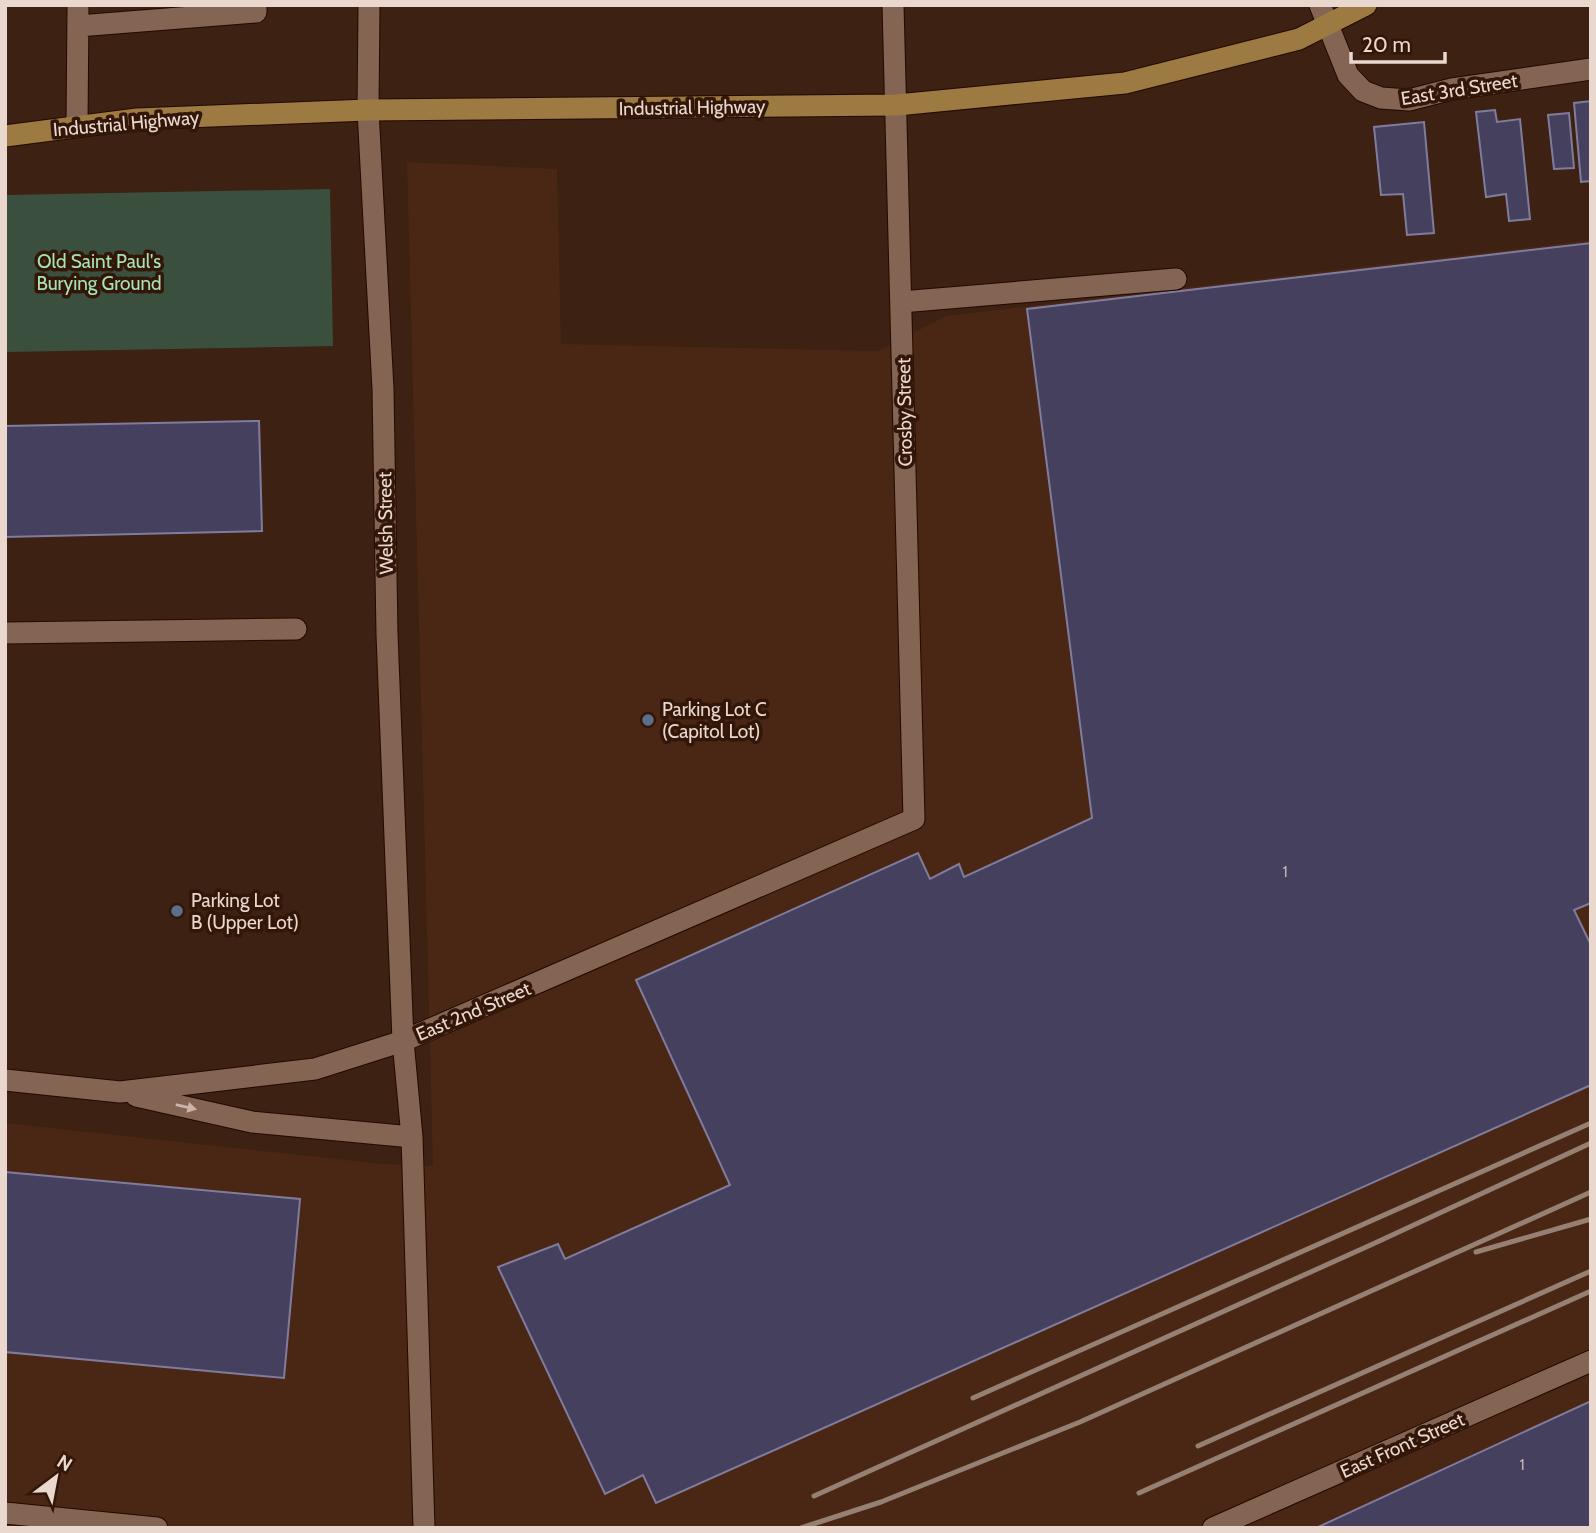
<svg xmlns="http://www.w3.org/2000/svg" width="1596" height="1533" font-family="Cabin,sans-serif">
	<rect width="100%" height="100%" fill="#3d2112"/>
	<path fill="#492714" d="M407,162L557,169L561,344L878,351L946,316L1591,240V1528H5V1123L383,1164L433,1166Z"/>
	<path fill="#3b4f3f" d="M330,189L333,346L6,352L5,195Z"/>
	<path fill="#45405d" stroke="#807c9d" stroke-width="2" d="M1591,101V181L1581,182L1574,103Z
		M1495,110L1497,122L1520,119L1530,219L1509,221L1506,194L1486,197L1476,112Z
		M1569,113L1574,168L1554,169L1548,115Z
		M1424,122L1434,233L1407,235L1403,194L1381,195L1374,127Z
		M1591,243V903L1574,910L1591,945V1085L656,1503L643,1475L605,1494L498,1267L558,1244L565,1259L730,1185L636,980L918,853L930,879L959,864L964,877L1092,818L1027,309Z
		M259,421L262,531L5,537V426Z
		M5,1172L300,1199L284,1378L5,1352Z
		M1591,1401V1528H1316Z"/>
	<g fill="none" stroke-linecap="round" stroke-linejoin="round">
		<defs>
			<path id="minor" d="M369,5L368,110L383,389L387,634L403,1041L412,1137L424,1528
				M1320,5L1348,75L1363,91L1381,98L1409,100L1452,89L1591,69
				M78,26L256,12V5
				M77,126L78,5
				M901,302L1176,279
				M5,633L296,629
				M5,1080L120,1092L315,1069L403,1041L914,819L893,5
				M136,1096L252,1122L412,1137
				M5,1513L157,1528
				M1213,1528L1591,1361"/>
			<path id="major" d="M5,136L137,119L368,110L897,105L1125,83L1299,39L1366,5"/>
		</defs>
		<use href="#minor" stroke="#230900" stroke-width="23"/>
		<use href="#major" stroke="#230900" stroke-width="23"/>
		<use href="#minor" stroke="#846453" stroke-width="21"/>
		<use href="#major" stroke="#9d7a42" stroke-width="21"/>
		<path stroke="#967f73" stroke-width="5" d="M1476,1252L1591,1219
			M973,1398L1591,1123
			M1198,1446L1591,1271
			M1139,1493L1591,1291
			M814,1496L1375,1243L1591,1143
			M801,1528L881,1502L1080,1422L1591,1192"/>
	</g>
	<defs><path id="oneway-solid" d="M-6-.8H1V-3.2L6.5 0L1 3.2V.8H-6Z" transform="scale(1.75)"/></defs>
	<use fill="#cbb4a9" href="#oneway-solid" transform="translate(186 1107) rotate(13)"/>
	<g fill="#5c6f8a" stroke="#321709" stroke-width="2.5">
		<circle cx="648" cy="720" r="7"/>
		<circle cx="177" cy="911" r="7"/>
	</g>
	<g text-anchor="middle" stroke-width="7" stroke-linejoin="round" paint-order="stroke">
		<g font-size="16" fill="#c1b1b2">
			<text x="1285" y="877">1</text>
			<text x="1522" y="1470">1</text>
		</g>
		<g font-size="19" fill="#ead7ce" stroke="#321709">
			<text transform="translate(1459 89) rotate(-9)" y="7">East 3rd Street</text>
			<text transform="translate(692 107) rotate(-1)" y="7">Industrial Highway</text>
			<text transform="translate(126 123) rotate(-5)" y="7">Industrial Highway</text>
			<text transform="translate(904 412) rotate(-91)" y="7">Crosby Street</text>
			<text transform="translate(385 523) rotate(-91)" y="7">Welsh Street</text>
			<text transform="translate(473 1011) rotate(-23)" y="7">East 2nd Street</text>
			<text transform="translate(1402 1445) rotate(-24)" y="7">East Front Street</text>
		</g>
		<g font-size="19" fill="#a8e2b4" stroke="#321709">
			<text x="99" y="268">Old Saint Paul's<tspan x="99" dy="22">Burying Ground</tspan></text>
		</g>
		<g font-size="19" fill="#ead7ce" stroke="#321709" text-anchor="start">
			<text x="662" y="716">Parking Lot C<tspan x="662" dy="22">(Capitol Lot)</tspan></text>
			<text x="191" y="907">Parking Lot<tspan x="191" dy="22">B (Upper Lot)</tspan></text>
		</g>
	</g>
	<rect width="1596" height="1533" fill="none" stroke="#ead7ce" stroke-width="14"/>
	<g transform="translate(56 1477) rotate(32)" stroke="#321709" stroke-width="5" paint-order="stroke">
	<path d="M0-5L12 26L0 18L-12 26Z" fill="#ead7ce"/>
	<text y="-10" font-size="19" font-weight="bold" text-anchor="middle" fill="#ead7ce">N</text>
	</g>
	<path d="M1351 52v10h94v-10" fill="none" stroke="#ead7ce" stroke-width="3.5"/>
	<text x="1362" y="52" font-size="21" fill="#ead7ce" stroke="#321709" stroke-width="5" paint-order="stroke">20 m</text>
</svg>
